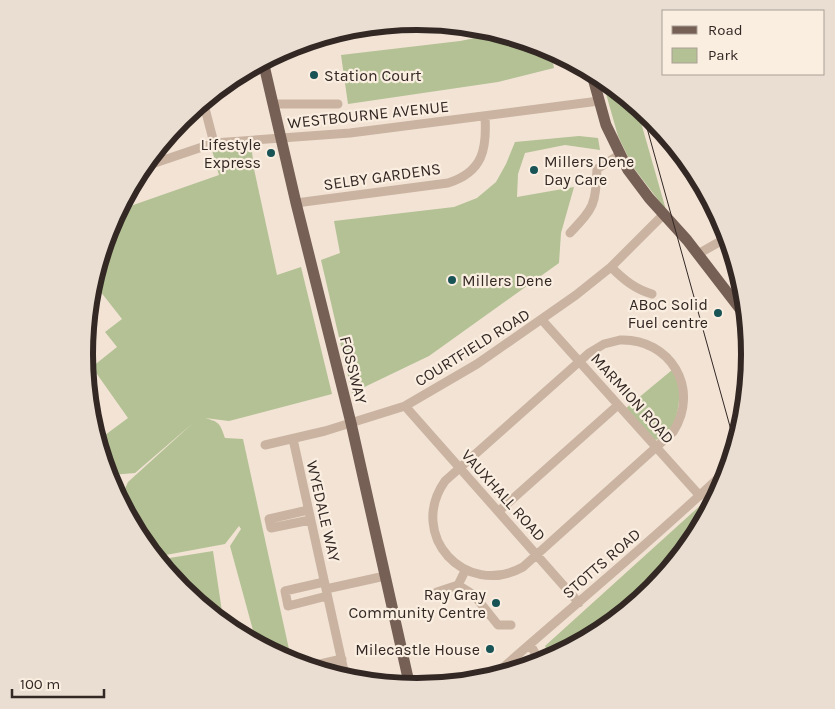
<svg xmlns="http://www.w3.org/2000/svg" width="835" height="709" font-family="Karla,sans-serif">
	<rect width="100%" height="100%" fill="#f2e3d5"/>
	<path fill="#b3c194" d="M501,33L550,49L554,68L498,82L348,104L341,55L460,41Z
		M601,76L636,105L666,210L633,167L618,136Z
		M579,136L598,138L600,150L565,145L525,153L518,174L517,197L574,187L561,233L559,263L429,356L352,393L321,260L340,253L334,221L454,207L477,198L496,182L506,164L515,142Z
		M251,144L254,169L277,275L301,267L332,394L229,421L205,418C220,422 220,424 225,438L243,439L292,663L257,645L230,546L241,529L239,526L225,544L155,557L140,539L130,520L123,493L128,482L193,423L135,473L111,475L104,464L97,441L128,418L92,367L117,347L105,332L122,319L93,282L110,227L119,210L219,175L212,150Z
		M672,370C674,375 677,379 678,384C682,401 676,438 654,440L625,409Z
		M724,484L694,540L653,590L602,632L551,659L545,646Z
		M213,551L224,625L182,590L157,560Z"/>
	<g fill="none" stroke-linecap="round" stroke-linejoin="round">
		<path stroke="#cab3a0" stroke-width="9" d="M203,101L214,143
			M273,104H338
			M143,167L214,143L350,133L599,101
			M296,203L448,183C483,172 487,149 485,117
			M714,206L722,240
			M570,233C595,206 595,206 597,169L619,155
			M698,254L728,237
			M611,267C624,280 635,289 652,294
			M734,301L745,295
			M542,320L700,496
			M620,340C670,338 701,389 673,432L523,567C465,599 407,535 445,481L589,353L604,344Z
			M405,406L579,603
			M293,439L346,680
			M265,445L325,431L405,406L477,364L576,295L611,267L664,214
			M308,510L269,519L271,528L310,520
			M499,511L618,405
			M324,582L285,591L288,606L327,596
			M458,585L474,595L498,625H511
			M326,589L385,576
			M437,592L458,585L465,571
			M530,644L541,664
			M307,667L342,659
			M326,673L344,669
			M490,679C570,608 653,541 730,467"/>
		<path stroke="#765f54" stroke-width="11" d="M263,61L296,203L351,423L410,687
			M591,71L606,125L628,170L649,198L687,240L747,318"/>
		<path stroke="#332824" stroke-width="1" d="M642,110L736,448"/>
	</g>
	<g fill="#185356" stroke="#faeee1" stroke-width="2">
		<circle cx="314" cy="75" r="5"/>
		<circle cx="271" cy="153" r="5"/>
		<circle cx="534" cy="170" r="5"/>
		<circle cx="452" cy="280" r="5"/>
		<circle cx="718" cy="313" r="5"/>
		<circle cx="496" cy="603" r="5"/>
		<circle cx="490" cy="649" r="5"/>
	</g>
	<g text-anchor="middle" stroke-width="4.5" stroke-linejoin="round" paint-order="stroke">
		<g font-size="16" fill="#332824" stroke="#faeee1" text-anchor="end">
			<text x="324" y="81" text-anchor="start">Station Court</text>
			<text x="261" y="150">Lifestyle<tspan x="261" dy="18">Express</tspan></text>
			<text x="544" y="167" text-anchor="start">Millers Dene<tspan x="544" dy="18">Day Care</tspan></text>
			<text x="462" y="286" text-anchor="start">Millers Dene</text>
			<text x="708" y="310">ABoC Solid<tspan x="708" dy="18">Fuel centre</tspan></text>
			<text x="486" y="600">Ray Gray<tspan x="486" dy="18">Community Centre</tspan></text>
			<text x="480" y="655">Milecastle House</text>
		</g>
		<g font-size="16" fill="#332824" stroke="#faeee1">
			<text transform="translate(368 114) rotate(-6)" y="6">WESTBOURNE AVENUE</text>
			<text transform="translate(382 176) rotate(-8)" y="6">SELBY GARDENS</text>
			<text transform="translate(472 347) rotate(-32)" y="6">COURTFIELD ROAD</text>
			<text transform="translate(354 370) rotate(76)" y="6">FOSSWAY</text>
			<text transform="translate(633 398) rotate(48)" y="6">MARMION ROAD</text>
			<text transform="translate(504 495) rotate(48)" y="6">VAUXHALL ROAD</text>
			<text transform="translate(324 511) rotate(77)" y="6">WYEDALE WAY</text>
			<text transform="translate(601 563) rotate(-41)" y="6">STOTTS ROAD</text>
		</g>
	</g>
	<path d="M0 0H835V709H0ZM93 354a324 324 0 1 1 648 0a324 324 0 1 1-648 0Z" fill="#eaded2" fill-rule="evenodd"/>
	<path fill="none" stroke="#332824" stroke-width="6" d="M93 354a324 324 0 1 1 648 0a324 324 0 1 1-648 0Z"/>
	<rect x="662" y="10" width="162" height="65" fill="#faeee1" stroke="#aa9f95"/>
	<rect x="672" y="26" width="25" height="8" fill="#765f54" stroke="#aa9f95"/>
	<text x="708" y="35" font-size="15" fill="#332824">Road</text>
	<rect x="672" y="48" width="25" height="15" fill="#b3c194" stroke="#aa9f95"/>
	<text x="708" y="60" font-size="15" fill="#332824">Park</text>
	<path d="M12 689v8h92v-8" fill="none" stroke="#332824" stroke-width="2.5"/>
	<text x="20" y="689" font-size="15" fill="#332824" stroke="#faeee1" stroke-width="4" paint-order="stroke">100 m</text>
</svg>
